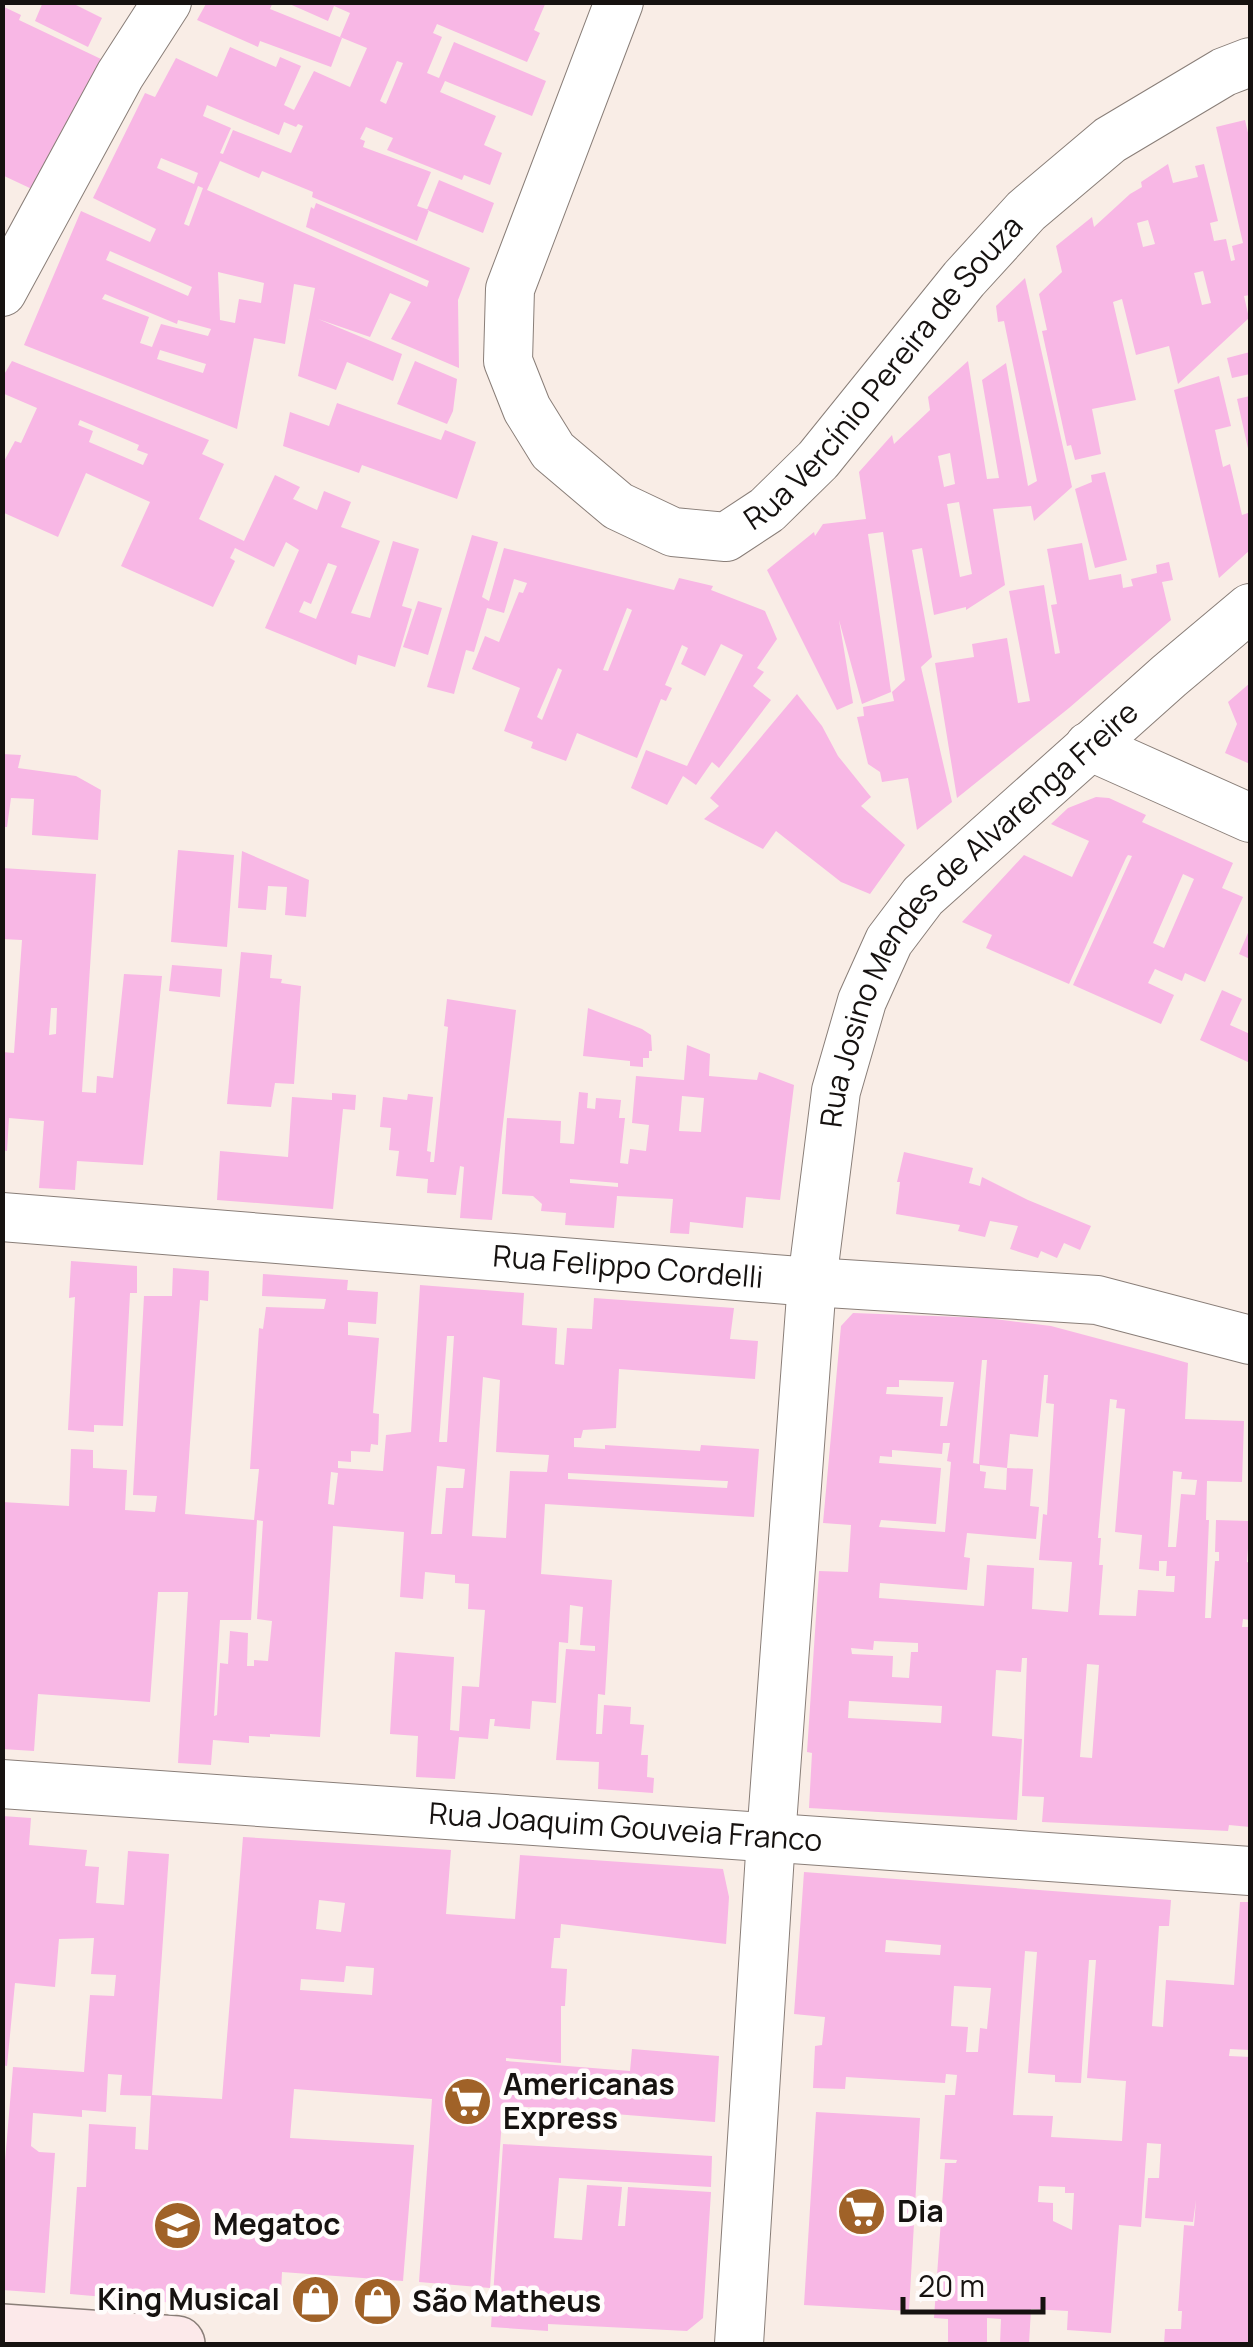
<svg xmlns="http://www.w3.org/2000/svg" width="1253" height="2347" font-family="Manrope,sans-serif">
	<rect width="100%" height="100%" fill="#f9ede6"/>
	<path fill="#f8b7e5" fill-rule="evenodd" d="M43,2H70L102,18L88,47L35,21Z
		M207,2H273L270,9L342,38L331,67L260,41L258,47L197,20Z
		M285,2H546L534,30L540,33L527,62L437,24L433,33L442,37L427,73L439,78L454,42L546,81L532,116L445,81L440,92L496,116L484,145L502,153L490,185L464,175L462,180L387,150L393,138L366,127L360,139L365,141L363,147L431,172L417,206L429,210L417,241L312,197L313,192L262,171L259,178L220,161L207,190L427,287L429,281L306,227L311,207L314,209L316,203L470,268L458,300L459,368L391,339L411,302L390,293L370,337L318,319L402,354L393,381L347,362L336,390L298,376L315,288L294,284L285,344L254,338L237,429L24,345L81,211L150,242L156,229L93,198L145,93L155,97L176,58L217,77L230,47L276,67L280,57L301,66L284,105L294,110L314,71L350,87L367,48L340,37L350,13L334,6L328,21ZM397,61L403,63L386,104L380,101ZM207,105L279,135L284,122L296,127L298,124L303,126L291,153L233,130L223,154L220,153L231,128L203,116ZM161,158L198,173L194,184L157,168ZM198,186L203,188L189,226L184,224ZM110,251L192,287L188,296L106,260ZM218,272L264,283L261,303L239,299L235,323L220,320ZM105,294L177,324L178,320L211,329L208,336L161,324L152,347L140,343L149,317L102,299ZM160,350L206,364L203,373L157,359Z
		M2,6L21,15L19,20L101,59L34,190L2,175Z
		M1245,120L1250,141V295L1244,296L1249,318L1178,384L1169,346L1136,355L1122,299L1113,302L1136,400L1092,409L1101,454L1075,460L1071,445L1067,446L1042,331L1047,330L1039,294L1062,272L1056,246L1092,217L1094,227L1130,194L1142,187L1141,182L1168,164L1173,183L1198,177L1195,166L1204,164L1218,221L1210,223L1214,241L1226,239L1231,261L1235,260L1232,246L1243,243L1216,127ZM1148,220L1155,244L1143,247L1137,223ZM1203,271L1211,303L1202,305L1194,273Z
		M439,180L494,203L483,233L427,210Z
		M1025,278L1072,487L1034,521L1031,506L993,509L1005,585L966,610V607L934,615L922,548L912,550L932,657L921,667L952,802L917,830L908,778L882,782L880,772L868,764L857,717L864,716L863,707L894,701L892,692L905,680L883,532L868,534L891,692L862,704L839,620L853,703L837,710L767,570L814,532L815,536L823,524L866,519L859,472L892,435L894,444L930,410L928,397L968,361L987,479L999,478L982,380L1006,363L1028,486L1037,481L1004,321L998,322L996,306ZM950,453L955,484L944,487L938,456ZM959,502L972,574L960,577L947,504Z
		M1250,352V374L1232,378L1227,358Z
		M12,361L209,440L202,454L224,464L199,519L244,541L275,475L300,487L293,499L317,510L324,491L351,502L341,527L380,541L351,613L370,618L393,541L419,549L402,606L412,609L395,667L358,655L356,665L265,628L299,550L286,542L274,567L235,548L230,558L235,561L213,607L121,566L150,502L86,473L58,537L2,512V465L15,441L21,443L37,408L2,393V378ZM80,420L139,445L137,450L148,454L143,465L89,442L93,431L78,425ZM328,563L337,566L316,619L299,612L304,601L311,604Z
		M415,361L457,379L453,411L447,424L397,404Z
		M1219,376L1231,426L1215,430L1223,467L1230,464L1242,515L1248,513L1250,550L1219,578L1174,390Z
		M1250,396V453H1249L1237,399Z
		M337,403L441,440L445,430L476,442L457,499L362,465L359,473L283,446L290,412L329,426Z
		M1105,472L1127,560L1095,568L1075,489L1092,482L1091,475Z
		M472,535L498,542L482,597L489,601L504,548L674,590L679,578L713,586L711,590L765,611L777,639L757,668L764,672L753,686L771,700L719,768L712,762L696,785L683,776L667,805L631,788L646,750L687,766L743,655L721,644L705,676L681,664L688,648L682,645L665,685L672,688L666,701L661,699L637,758L577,733L566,761L531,748L533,742L504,731L520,688L472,669L485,636L499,642L519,592L523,593L527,583L514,579L504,613L487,608L474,652L466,650L454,694L427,687ZM627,608L632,610L608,671L603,670ZM558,668L562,670L542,720L537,717Z
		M1082,543L1089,580L1121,574L1123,588L1133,586L1131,579L1157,573L1156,565L1169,562L1173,580L1162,582L1171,620L1069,708L957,798L935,663L974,657L972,644L1007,638L1018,703L1030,701L1009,591L1044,585L1055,654L1060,653L1051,605L1057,604L1047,549Z
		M418,601L442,608L428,655L403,647Z
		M1250,683V764L1225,753L1237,724L1228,702Z
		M797,694L822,726L838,756L871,797L861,806L905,845L870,894L841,882L776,831L763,849L704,819L719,806L710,798Z
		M2,754L21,755L18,768L76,776L101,790L98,840L32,835L34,799L11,798L7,827H2Z
		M1096,797L1109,798L1146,815L1142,822L1233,863L1222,888L1243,897L1205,982L1185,973L1182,981L1155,969L1148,983L1174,995L1161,1024L1073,985L1132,856L1128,855L1126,858L1069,984L986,948L992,935L962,922L1024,855L1072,877L1089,841L1051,824L1068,808ZM1183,874L1194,879L1164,948L1153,943Z
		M178,850L234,855L227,947L171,942Z
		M242,851L309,880L306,917L285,915L287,887L268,886L266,910L238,908Z
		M2,868L96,874L82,1092L96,1093L97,1076L113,1078L124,974L162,976L143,1165L77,1161L75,1190L39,1188L44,1121L9,1118L7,1151L2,1150V1052L14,1053L22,940L2,939ZM51,1008H57L56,1034L49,1035Z
		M1250,928V959L1239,954Z
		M241,952L272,955L270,978L282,979L281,983L301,986L294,1084L275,1083L271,1107L227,1104Z
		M172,965L222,969L220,997L169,991Z
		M1222,990L1242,999L1230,1025L1250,1034V1063L1200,1040Z
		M447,999L516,1010L492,1220L460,1218L464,1167L460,1166L456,1195L427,1193L428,1179L396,1176L399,1151L389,1150L391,1128L380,1127L383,1097L407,1100L408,1094L433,1097L427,1151L431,1152L430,1162H434L448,1027L444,1026Z
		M588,1008L642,1029L651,1035L652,1051H649V1058H643V1067L630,1066V1061L583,1056Z
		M687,1045L710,1054L709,1076L757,1080L759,1072L794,1085L780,1200L746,1197L743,1228L690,1222L689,1234L670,1233L673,1199L617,1196L614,1228L565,1225L566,1213L541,1211L542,1204L533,1196L502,1194L507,1118L561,1121L560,1143L574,1144L579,1092L588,1093L587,1108L595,1109L596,1098L621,1100L619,1118H625L620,1163L628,1164L630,1149L646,1151L649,1125L632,1123L636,1076L684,1080ZM682,1096L704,1098L701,1132L679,1131ZM570,1179L618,1183V1187L570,1183Z
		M332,1093L356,1095L355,1110L343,1109L333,1209L217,1200L220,1151L288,1157L292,1097L332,1100Z
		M904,1152L973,1168L969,1183L980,1186L982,1177L1028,1200L1091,1226L1080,1250L1064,1243L1057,1258L1041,1251L1038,1258L1010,1249L1018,1226L990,1221L985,1237L958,1231L960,1225L896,1214L900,1182H897Z
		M71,1261L137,1266V1293H130L123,1426L94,1425V1432L68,1430L75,1297L69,1298Z
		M173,1268L209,1271L208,1301L200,1300L185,1514L254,1520L259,1469H250L259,1328L263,1329L266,1307L324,1309L326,1299L262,1296L263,1274L348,1280L347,1290L378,1292L376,1324L348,1322V1335L379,1338L373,1413L379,1414L378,1445L371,1444L370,1452L351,1451V1462L338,1461V1468L383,1471L386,1435L411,1432L420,1285L524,1293L522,1325L557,1328L555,1364L564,1365L567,1328L592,1329L594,1298L734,1308L730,1339L758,1341L755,1379L619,1369L616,1428L583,1430L581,1438H574V1447L605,1449V1445L700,1451L701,1445L759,1449L754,1517L545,1504L541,1574L612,1580L605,1695L598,1694L596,1734H602L604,1705L631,1707L630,1724L644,1725L641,1755H648L647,1777L654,1778L653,1793L598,1789L599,1762L556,1760L566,1649L595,1651V1646L580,1645L583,1607L570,1605L568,1643L559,1642L556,1703L532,1701L530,1729L494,1726L495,1719H490L488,1739L459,1737L455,1779L416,1777L418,1736L390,1734L395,1652L454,1657L450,1730L459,1731L462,1686L479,1687L485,1610L468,1609L469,1584L455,1583V1575L425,1572L423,1599L400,1597L404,1532L333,1526L320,1737L270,1734V1737L249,1736V1743L213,1740L211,1765L178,1763L188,1592H158L150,1702L38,1694L34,1751L2,1749V1502L69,1506L71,1449L93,1450V1468L127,1470L125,1510L155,1512L157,1496L133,1495L144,1296H172ZM447,1336H454L447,1442H439ZM483,1377L500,1380L496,1452L549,1455L547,1472L510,1471L506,1538L472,1536ZM437,1466L465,1469L463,1488H446L442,1534H431ZM331,1472L338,1473L334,1505L328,1504ZM568,1473L726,1481H728L727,1488L568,1479ZM257,1520L263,1521L257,1619L272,1621L268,1661L254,1660V1666H247L248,1633L230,1631L228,1664L220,1663L217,1715L214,1716L220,1620H251Z
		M853,1313L987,1318L1051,1326L1156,1354L1188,1363L1185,1419L1244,1421L1242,1482L1207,1481L1206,1520H1209L1205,1618H1211L1215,1561H1219V1552H1215L1216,1520L1250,1521L1247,1562L1250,1563V1620L1243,1619L1242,1627H1250V1827L1229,1825L1228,1831L1042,1822L1044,1797L1022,1796L1027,1658H1022L1021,1672L996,1670L992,1736L1022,1739L1017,1820L809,1808L812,1753L807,1752L819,1571L848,1572L851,1525L823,1523L841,1326ZM982,1360H987L979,1464L973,1463ZM1044,1375H1048L1046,1403L1054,1404L1047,1515L1043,1514L1039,1560L1072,1562L1068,1612L1032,1609L1034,1568L987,1565L984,1606L879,1598L880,1583L967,1590L970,1558L964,1557L967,1533L1036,1539L1039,1507L1030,1506L1033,1469L1007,1468L1006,1490L984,1488L986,1472L980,1471V1465L1007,1468L1010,1434L1038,1437ZM899,1380L954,1382L947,1426H940L943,1397L886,1394L887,1387H899ZM1110,1399L1117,1400L1116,1408L1125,1409L1115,1532L1142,1535L1139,1569L1159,1571V1561H1167L1166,1576H1175L1174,1592L1138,1590L1136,1616L1099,1615L1103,1565H1099L1101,1538H1098ZM943,1443H950L947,1461L951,1462L945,1532L879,1527L881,1520L936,1524L941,1468L879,1463L880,1456L892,1457V1450L942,1454ZM1173,1471L1182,1472L1181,1479L1197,1480L1195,1495L1181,1494L1176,1547H1168ZM874,1641L918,1643V1652H911L909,1678L892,1677L893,1656L852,1654L851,1648L873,1650ZM1087,1664L1099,1665L1092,1758L1080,1757ZM849,1701L942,1706L941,1723L848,1718Z
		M2,1816L31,1818L29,1845L87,1850L85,1866L99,1867L96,1903L124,1905L128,1851L169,1854L152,2095L222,2099L243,1837L451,1850L446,1914L515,1919L520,1855L723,1869L729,1897L726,1944L561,1924L560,1938H554L551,1968L567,1969L565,2006H561V2063L506,2058V2061L630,2071L632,2049L719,2056L715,2122L503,2105L490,2288L419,2282L432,2099L294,2089L290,2138L414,2145L403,2281L282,2272L280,2312L70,2294L77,2187H86L89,2124L136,2127L135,2149L148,2150L151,2096L120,2095L122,2075L108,2074L106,2112L82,2110V2117L33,2113L31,2146L39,2152L55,2153L45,2293L2,2290V2196L13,2067L84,2072L90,1995L114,1996L116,1975L91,1974L94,1938L59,1939L55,1987L15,1983L7,2066L2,2065ZM319,1900L345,1903L341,1932L316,1929ZM346,1966L374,1968L372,1995L300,1990L301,1979L344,1982Z
		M804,1872L1171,1900L1169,1926H1159L1152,2026L1163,2027L1166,1980L1234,1985L1240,1902H1250V2050L1230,2049L1229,2056L1250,2057V2344H1164L1165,2329H1181L1182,2311H1178L1184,2225L1194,2226L1196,2200L1193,2222L1145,2218L1148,2178H1159L1161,2144L1147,2143L1141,2227L1119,2225L1111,2333L1067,2330L1068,2311L1031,2309L1029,2344H1000L1001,2319L987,2318V2344H948V2319L934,2318L945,2163H956L957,2160L940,2159L945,2095H955L957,2075L946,2074L945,2083L846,2077L845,2089L813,2088L815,2046L822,2045L825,2017L794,2014ZM886,1940L941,1945L940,1955L885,1952ZM1025,1951L1037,1952L1028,2073L1055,2075V2082L1081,2083L1089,1960H1096L1087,2078L1126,2081L1122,2141L1051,2137L1053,2116L1013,2115ZM954,1986L991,1988L987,2029L980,2028L978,2052H966L968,2027L951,2026ZM1039,2186L1065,2187V2193H1074L1072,2230L1053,2221V2203L1038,2202Z
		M816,2112L920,2118L909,2311L804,2305Z
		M503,2144L712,2156L711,2187L559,2178L554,2238L582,2240L587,2185L622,2187L618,2226H625L628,2187L711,2192L703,2318L687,2331L548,2324V2331L491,2327Z"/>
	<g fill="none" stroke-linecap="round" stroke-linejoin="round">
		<defs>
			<g id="street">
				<path id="s1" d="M619,2L510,289L508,361L527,409L553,451L618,506L673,532L726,537L767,510L818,460L964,279L1026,211L1110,140L1224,72L1250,62"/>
				<path d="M2,292L120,75L167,2"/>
				<path d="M1089,746L1250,818"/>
				<path id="s2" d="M2,1217L812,1282L1097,1300L1250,1340"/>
				<path id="s3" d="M2,1784L1250,1871"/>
				<path id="s4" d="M739,2344L771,1838L812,1282L836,1091L862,1001L889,941L923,896L1169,676L1250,608"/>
			</g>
			<path id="secondary" d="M2,2332L177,2344"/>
		</defs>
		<use href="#street" stroke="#897e78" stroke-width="50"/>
		<use href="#secondary" stroke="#897e78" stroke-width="58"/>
		<use href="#street" stroke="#fff" stroke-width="48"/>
		<use href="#secondary" stroke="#fce9ea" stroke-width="55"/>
	</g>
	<defs>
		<symbol id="supermarket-disc" viewBox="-11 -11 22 22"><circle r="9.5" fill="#a06228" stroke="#fffcfb"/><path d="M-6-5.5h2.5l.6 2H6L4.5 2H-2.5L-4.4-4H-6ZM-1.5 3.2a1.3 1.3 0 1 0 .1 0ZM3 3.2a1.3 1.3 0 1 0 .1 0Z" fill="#fff"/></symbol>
		<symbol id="university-disc" viewBox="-11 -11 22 22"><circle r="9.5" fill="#a06228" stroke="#fffcfb"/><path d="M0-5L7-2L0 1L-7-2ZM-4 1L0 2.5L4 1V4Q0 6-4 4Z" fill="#fff"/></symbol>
		<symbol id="shop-disc" viewBox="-11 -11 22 22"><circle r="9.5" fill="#a06228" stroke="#fffcfb"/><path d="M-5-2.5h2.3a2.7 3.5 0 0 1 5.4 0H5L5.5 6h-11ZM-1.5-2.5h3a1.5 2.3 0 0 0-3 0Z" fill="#fff"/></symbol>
	</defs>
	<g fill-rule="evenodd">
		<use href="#supermarket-disc" x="440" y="2074" width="55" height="55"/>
		<use href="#supermarket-disc" x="834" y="2184" width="55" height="55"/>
		<use href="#university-disc" x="150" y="2198" width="55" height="55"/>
		<use href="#shop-disc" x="288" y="2272" width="55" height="55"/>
		<use href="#shop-disc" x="350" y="2274" width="55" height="55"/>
	</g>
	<g text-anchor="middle" stroke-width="9" stroke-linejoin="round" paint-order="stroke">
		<g font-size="30" fill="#161210" stroke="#fffcfb">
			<text dy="10" stroke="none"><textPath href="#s1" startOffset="908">Rua Vercínio Pereira de Souza</textPath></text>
			<text dy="10" stroke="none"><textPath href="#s4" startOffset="1488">Rua Josino Mendes de Alvarenga Freire</textPath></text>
			<text dy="10" stroke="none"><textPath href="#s2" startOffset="628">Rua Felippo Cordelli</textPath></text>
			<text dy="10" stroke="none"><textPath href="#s3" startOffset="625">Rua Joaquim Gouveia Franco</textPath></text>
		</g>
		<g font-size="30" font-weight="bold" fill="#161210" stroke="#fffcfb" text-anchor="start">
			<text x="503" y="2095">Americanas<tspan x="503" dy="34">Express</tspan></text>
			<text x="897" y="2222">Dia</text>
			<text x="213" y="2235">Megatoc</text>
			<text x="280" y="2310" text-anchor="end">King Musical</text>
			<text x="412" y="2312">São Matheus</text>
		</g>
	</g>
	<rect width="1253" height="2347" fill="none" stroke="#161210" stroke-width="10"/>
	<path d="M903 2297v15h140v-15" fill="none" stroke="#161210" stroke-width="5"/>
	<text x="918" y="2297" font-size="30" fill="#161210" stroke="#fffcfb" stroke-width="8" paint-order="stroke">20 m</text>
</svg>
